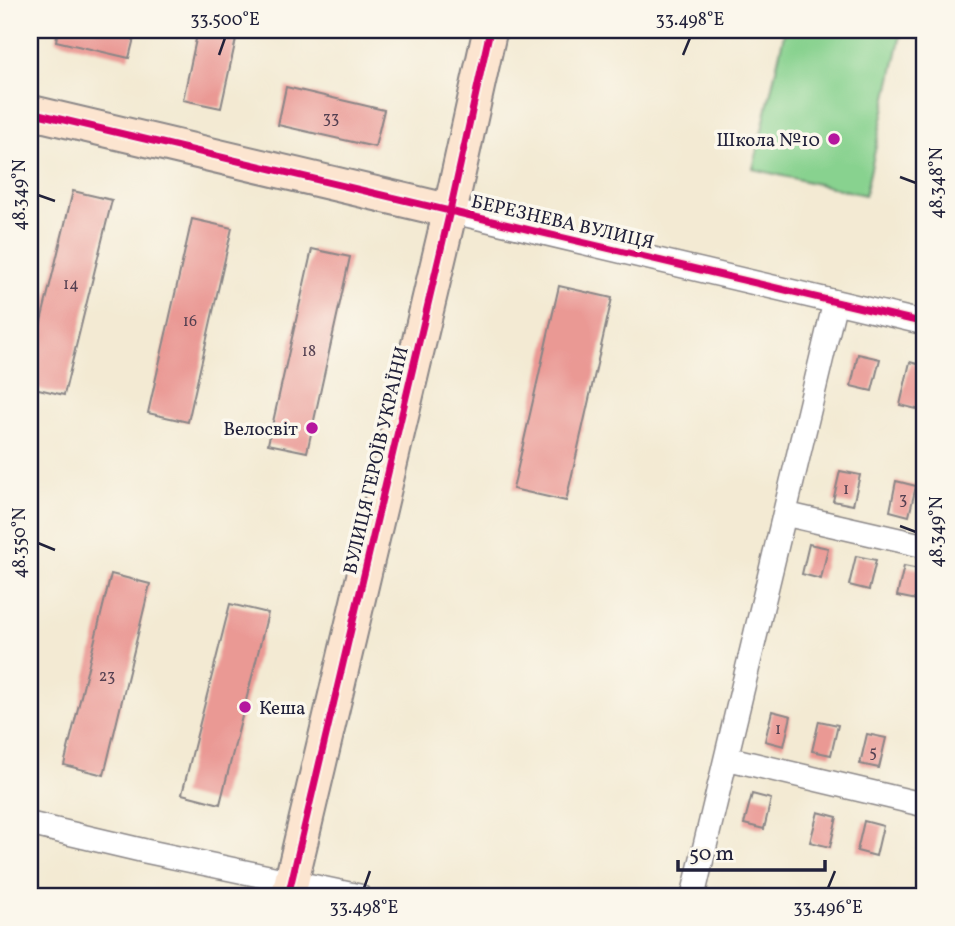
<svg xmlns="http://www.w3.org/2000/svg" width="955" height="926" font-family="Vollkorn,serif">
	<rect width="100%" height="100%" fill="#fbf7ec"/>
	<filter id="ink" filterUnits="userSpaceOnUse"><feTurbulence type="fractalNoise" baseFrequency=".0143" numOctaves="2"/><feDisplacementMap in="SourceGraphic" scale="14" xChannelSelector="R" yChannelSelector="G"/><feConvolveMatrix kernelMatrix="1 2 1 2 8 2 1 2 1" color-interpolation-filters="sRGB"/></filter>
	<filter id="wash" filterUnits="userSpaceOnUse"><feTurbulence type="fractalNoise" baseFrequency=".00686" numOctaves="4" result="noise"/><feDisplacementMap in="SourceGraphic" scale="28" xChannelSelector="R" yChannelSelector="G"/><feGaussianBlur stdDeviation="1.57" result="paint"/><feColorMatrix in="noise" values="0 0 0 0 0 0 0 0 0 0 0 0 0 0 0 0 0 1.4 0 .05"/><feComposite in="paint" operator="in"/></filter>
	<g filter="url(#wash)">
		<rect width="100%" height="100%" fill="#f3ead3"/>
		<path fill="#88d28f" stroke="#557a65" stroke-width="2" d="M785,30H902L865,195L753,169Z"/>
		<g id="blocks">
			<path fill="#ea9994" d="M58,30H136L129,58L56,41Z
				M198,30H238L221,108L183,100Z
				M286,87L384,110L375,147L278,125Z
				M73,191L112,200L64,395L30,387V366Z
				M192,219L232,228L188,422L148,413Z
				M312,249L350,257L307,452L268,444Z
				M559,286L612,298L566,501L513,489Z
				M858,354L880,359L872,391L851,386Z
				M910,362L925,366V411L900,405Z
				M840,471L860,475L853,505L833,501Z
				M896,481L916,486L909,516L890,511Z
				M809,544L828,548L821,579L802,574Z
				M856,556L876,560L869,590L849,585Z
				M904,566L924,570L917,600L897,596Z
				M111,574L150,584L104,775L64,765Z
				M230,604L268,613L220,804L182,794Z
				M772,711L791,716L784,746L765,741Z
				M819,721L838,725L831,755L812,751Z
				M867,734L886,738L879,768L860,764Z
				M752,794L771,799L764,829L744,824Z
				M818,812L837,817L830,847L810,842Z
				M864,821L883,826L876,856L857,851Z"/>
		</g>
	</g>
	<g filter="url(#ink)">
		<use href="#blocks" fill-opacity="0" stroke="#8a8687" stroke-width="2"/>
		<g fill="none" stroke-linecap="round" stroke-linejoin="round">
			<defs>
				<path id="street" d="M450,211L925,323
					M785,514L925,546
					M726,758L925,805
					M30,824L145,851L359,896
					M693,896L835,302"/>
				<path id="secondary" d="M30,112L450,211
					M288,896L450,211L490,30"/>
			</defs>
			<use href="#street" stroke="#8a8687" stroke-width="26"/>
			<use href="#secondary" stroke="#8a8687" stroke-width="37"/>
			<use href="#street" stroke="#fff" stroke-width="23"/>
			<use href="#secondary" stroke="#fce5d0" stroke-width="33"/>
			<defs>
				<path id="cycleway" d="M30,112L925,323
					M288,896L450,211L490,30"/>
			</defs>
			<use href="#cycleway" stroke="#fbf7ec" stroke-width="11"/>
			<use href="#cycleway" stroke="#d6006c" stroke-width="7"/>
		</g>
	</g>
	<path fill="none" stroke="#22223b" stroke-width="2.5" d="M219,55L225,38M683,55L690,38M900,177L916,183M38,195L55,201M900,526L916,532M38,543L55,550M364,888L370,871M828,888L835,871"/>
	<g fill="#b5179e" stroke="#fbf7ec" stroke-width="2.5">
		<circle cx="834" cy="139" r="7"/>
		<circle cx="312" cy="428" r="7"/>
		<circle cx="245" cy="707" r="7"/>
	</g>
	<g text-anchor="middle" stroke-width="7" stroke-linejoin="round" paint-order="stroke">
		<g font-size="16" fill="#544051">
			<text x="331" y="123">33</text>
			<text x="71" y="289">14</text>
			<text x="190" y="326">16</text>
			<text x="309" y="356">18</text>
			<text x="846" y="494">1</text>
			<text x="903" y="504">3</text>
			<text x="107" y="681">23</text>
			<text x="778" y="734">1</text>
			<text x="873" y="757">5</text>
		</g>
		<g font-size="19" fill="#22223b" stroke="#fbf7ec" text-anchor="end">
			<text x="820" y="146">Школа №10</text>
			<text x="298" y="435">Велосвіт</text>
			<text x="259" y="714" text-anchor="start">Кеша</text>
		</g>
		<g font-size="19" fill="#22223b" stroke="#fbf7ec">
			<text transform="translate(563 221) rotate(13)" y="7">БЕРЕЗНЕВА ВУЛИЦЯ</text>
			<text transform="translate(375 460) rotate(-77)" y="7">ВУЛИЦЯ ГЕРОЇВ УКРАЇНИ</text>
		</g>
	</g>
	<rect width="955" height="926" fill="none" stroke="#fbf7ec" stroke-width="77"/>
	<path d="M678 860v10h147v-10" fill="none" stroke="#22223b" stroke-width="3.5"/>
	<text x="689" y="860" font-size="21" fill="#22223b" stroke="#fbf7ec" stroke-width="5" paint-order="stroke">50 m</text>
	<rect x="38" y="38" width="878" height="850" fill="none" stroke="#22223b" stroke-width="2.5"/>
	<g font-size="18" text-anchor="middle" fill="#22223b">
		<text x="225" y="25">33.500°E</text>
		<text x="690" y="25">33.498°E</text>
		<text transform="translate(936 183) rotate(-90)" y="6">48.348°N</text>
		<text transform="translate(19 195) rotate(-90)" y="6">48.349°N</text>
		<text transform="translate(936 532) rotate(-90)" y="6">48.349°N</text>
		<text transform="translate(19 543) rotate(-90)" y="6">48.350°N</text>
		<text x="364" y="913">33.498°E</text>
		<text x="828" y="913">33.496°E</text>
	</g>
</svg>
